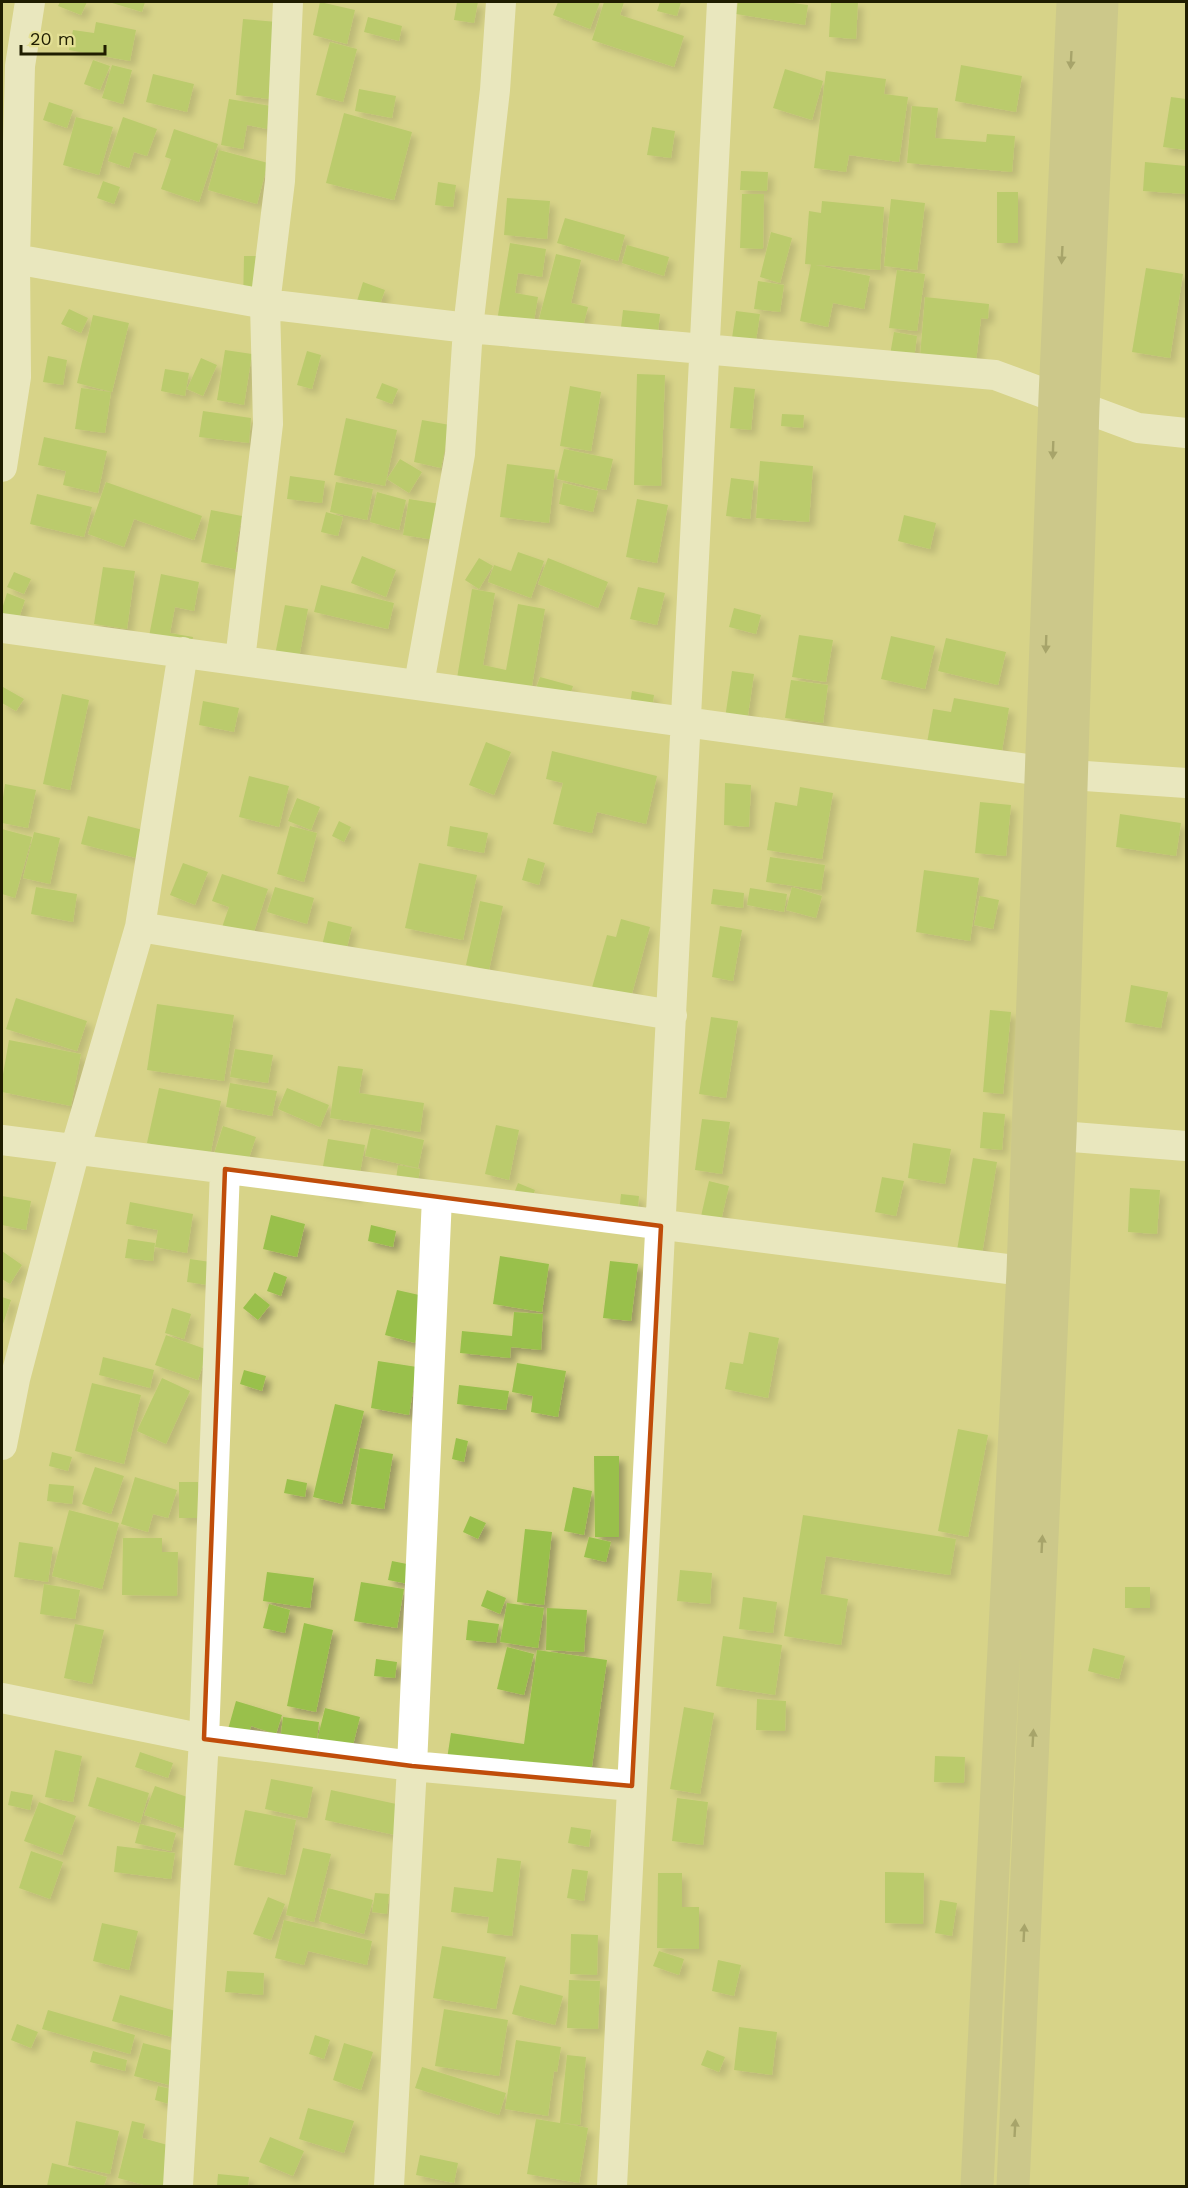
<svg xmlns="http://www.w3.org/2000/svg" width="1188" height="2188" font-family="'Work Sans',sans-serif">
	<defs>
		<filter id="shadow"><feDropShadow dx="5.5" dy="5.5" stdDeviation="3" flood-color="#0004"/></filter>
	</defs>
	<rect width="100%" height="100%" fill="#d7d388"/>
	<path fill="#99c04c" filter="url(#shadow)" d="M60,2H87L81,15L58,6Z
		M109,2H145L142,12Z
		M320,2L355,10L347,44L313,35Z
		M457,2H478L474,23L454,20Z
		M558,2H600L590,29L553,15Z
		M604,2H624L620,15L684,36L674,67L592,40Z
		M660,2H681L677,16L657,11Z
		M738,2H786L808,5L805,25L736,14Z
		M831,2H858L856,39L829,37Z
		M368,17L402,26L399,41L364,32Z
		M243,19L277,22L269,99L236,95Z
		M96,22L136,30L130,61L69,50L73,30L94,33Z
		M330,42L357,49L343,102L316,95Z
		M93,60L110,66L100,90L84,84Z
		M112,65L132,70L123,104L102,98Z
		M961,65L1022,76L1016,112L955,101Z
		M785,69L823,81L812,120L773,108Z
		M826,71L886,79L884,94L908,97L899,162L849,155L846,172L814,168Z
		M153,74L194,84L187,112L146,102Z
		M359,89L396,96L392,118L355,111Z
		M1171,97L1186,99V150L1163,147Z
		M229,99L271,106L267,129L247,125L243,149L221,145Z
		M49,102L73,110L67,128L43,120Z
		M912,106L938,108L935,138L986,142L987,134L1015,136L1012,172L907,163Z
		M344,113L412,132L394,200L326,183Z
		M76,117L113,127L99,175L63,165Z
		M123,117L157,129L147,156L134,152L129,168L108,161Z
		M652,127L675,131L671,158L647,155Z
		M174,129L218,144L199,202L161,189L171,159L165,157Z
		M219,150L268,163L257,204L208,190Z
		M1145,162L1186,166V194L1143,191Z
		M741,171L768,172L767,191L740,190Z
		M103,181L120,187L114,204L97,198Z
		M438,182L456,185L453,207L435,205Z
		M997,192H1018V243H997Z
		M742,194H764L763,249L740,248Z
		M507,198L550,201L547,239L504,235Z
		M891,199L925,203L917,270L884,266Z
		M822,201L884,207L880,270L805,264L809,211L821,213Z
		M565,218L625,235L618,261L557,243Z
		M771,232L792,238L780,283L760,277Z
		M510,243L546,249L542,277L518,273L515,293L538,297L533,327L497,321Z
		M627,245L669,257L664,276L622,263Z
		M556,254L581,260L571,303L588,307L581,334L538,323Z
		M244,256H267L265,305L243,304Z
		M811,264L870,276L864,309L833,303L828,327L800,321Z
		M1146,268L1183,274L1170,358L1132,352Z
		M897,270L925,274L917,331L889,328Z
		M758,281L784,285L780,312L754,309Z
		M363,282L385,290L373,324L352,317Z
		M925,297L989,304L988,319L981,318L976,362L920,357Z
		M69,309L88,318L81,333L61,324Z
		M623,310L660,314L657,341L620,336Z
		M736,311L760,314L756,341L732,338Z
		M93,315L129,323L112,392L77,383Z
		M894,332L917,336L914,359L890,355Z
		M225,350L252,354L244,405L217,400Z
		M307,351L321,355L312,389L297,385Z
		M48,356L67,360L63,385L43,382Z
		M201,358L217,365L203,396L187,389Z
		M165,369L189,373L185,396L161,391Z
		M637,374L665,375L661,486L634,485Z
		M382,383L398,389L392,404L376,398Z
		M570,386L601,392L591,451L560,446Z
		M734,387L755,389L751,430L730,428Z
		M81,388L111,392L105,433L75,429Z
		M203,411L251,418L249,443L199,437Z
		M782,414L804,415L803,428L781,426Z
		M346,418L397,430L385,486L334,475Z
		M422,420L450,425L441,468L414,462Z
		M44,437L107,451L98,493L63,485L66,471L38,465Z
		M564,449L613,459L606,490L557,479Z
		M400,459L422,472L409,493L387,479Z
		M760,461L813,466L809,522L756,518Z
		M507,464L555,470L549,523L500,517Z
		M290,476L325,481L322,503L287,499Z
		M731,478L754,481L750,519L726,516Z
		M106,482L202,516L194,540L134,519L124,547L88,534Z
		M336,482L373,489L367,520L330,512Z
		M563,483L598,491L593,512L559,504Z
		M377,492L406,500L399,530L370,522Z
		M37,494L92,507L84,537L30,524Z
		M409,499L440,504L435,540L403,535Z
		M637,499L668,505L657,563L626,557Z
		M211,510L242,516L235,552L251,555L248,572L201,562Z
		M326,512L343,517L338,536L321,532Z
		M904,515L936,523L930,549L898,541Z
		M518,552L544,561L531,598L488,582L494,565L511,571Z
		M362,556L396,570L386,597L351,583Z
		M479,558L493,566L479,589L465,580Z
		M548,558L608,582L598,608L538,584Z
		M103,567L135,571L127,629L94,624Z
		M14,572L31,579L24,594L7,587Z
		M161,574L199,582L194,611L175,607L170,633L193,637L188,661L146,652Z
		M321,585L394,603L388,629L314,612Z
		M638,587L665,593L657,625L630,619Z
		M472,589L495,593L483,665L506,670L518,604L545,609L529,703L455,690Z
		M7,593L25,600L17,624L2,618V609Z
		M285,605L308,609L297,669L273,665Z
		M734,608L761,615L756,634L729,627Z
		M799,635L833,640L826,682L792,677Z
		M891,636L935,646L925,689L881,679Z
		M946,638L1006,652L998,685L938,671Z
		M732,671L754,674L746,729L724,725Z
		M540,677L573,686L567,705L534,694Z
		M791,680L828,685L823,723L785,718Z
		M3,687L24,699L16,711L2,703Z
		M632,691L654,695L650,722L628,718Z
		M62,694L89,700L70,790L43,784Z
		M954,698L1009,708L1001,757L927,743L933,709L951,712Z
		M203,701L239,708L234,732L199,725Z
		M486,742L511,752L494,795L469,785Z
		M552,751L657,776L646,824L597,812L592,833L553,824L563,783L546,779Z
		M249,776L289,786L279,827L239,817Z
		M725,783L751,785L749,827L724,825Z
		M5,784L36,790L28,828L2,823V804Z
		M800,787L833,793L822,859L767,850L775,802L797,806Z
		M297,798L320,807L311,830L288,821Z
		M980,802L1011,805L1006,856L975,853Z
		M1120,814L1181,823L1176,856L1116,847Z
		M88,816L143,830L136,858L81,844Z
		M339,821L351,827L344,842L332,836Z
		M290,826L317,833L304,882L277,874Z
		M450,826L488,833L484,853L447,846Z
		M2,829L32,837L15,898L2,894Z
		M34,832L60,838L50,884L23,878Z
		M770,857L825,865L821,890L766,882Z
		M528,858L545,863L539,885L522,880Z
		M183,863L208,872L195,905L170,895Z
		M419,863L477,875L463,940L405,928Z
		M924,870L979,878L970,941L916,932Z
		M222,874L268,889L248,950L218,939L229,907L212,901Z
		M36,887L77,894L73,922L31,914Z
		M275,887L314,898L307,924L267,912Z
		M792,887L822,896L816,918L786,910Z
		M750,888L787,894L784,912L747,905Z
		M713,889L744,893L743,908L711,904Z
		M980,896L999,900L993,929L974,925Z
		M480,901L503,906L489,970L466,965Z
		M621,919L650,927L626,1016L587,1005L607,935L616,937Z
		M328,921L352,927L343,964L319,958Z
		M720,926L742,930L733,981L712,977Z
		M1131,985L1168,992L1161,1028L1125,1022Z
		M16,998L87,1021L77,1051L6,1029Z
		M157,1004L234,1015L224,1081L147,1070Z
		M990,1010L1011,1012L1003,1094L983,1092Z
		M711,1017L738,1021L726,1098L699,1094Z
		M9,1040L81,1054L71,1106L2,1092V1080Z
		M235,1049L273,1055L268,1083L230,1077Z
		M338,1066L363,1069L359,1093L424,1103L420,1132L330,1118Z
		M230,1083L277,1091L272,1116L226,1107Z
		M159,1088L221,1101L210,1156L147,1143Z
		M287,1088L329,1105L320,1127L278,1109Z
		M983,1112L1005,1114L1002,1150L980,1148Z
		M702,1119L730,1122L722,1174L695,1170Z
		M496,1125L519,1130L509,1180L485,1174Z
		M223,1126L256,1137L247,1164L214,1154Z
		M371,1128L424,1140L418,1168L365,1156Z
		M328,1139L365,1145L356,1195L319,1188Z
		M913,1143L951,1149L945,1184L908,1178Z
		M973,1158L997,1162L982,1254L957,1250Z
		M398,1165L420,1169L416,1197L394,1194Z
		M882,1177L904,1181L896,1216L875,1212Z
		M709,1181L729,1186L717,1238L697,1234Z
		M518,1183L535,1190L528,1208L511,1201Z
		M1130,1188L1160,1190L1157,1234L1128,1232Z
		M621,1194L639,1196L636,1227L618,1225Z
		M2,1196L31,1201L26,1230L2,1225Z
		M130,1202L193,1214L187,1253L155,1247L158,1230L126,1224Z
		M271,1215L305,1224L297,1257L263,1249Z
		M371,1225L396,1231L393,1247L368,1241Z
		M128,1239L155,1243L153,1261L125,1258Z
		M2,1251L22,1265L10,1284L2,1279Z
		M500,1256L549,1264L542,1312L493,1304Z
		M190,1259L224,1264L221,1287L187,1282Z
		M610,1261L638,1264L631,1321L603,1318Z
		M274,1272L287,1277L281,1296L267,1291Z
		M397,1290L428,1297L415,1343L385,1335Z
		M255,1293L270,1305L258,1320L243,1308Z
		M2,1297L11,1300L2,1327Z
		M172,1308L191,1314L184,1339L165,1333Z
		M514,1312L543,1314L541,1350L511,1347L510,1358L460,1353L462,1331L512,1336Z
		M749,1332L779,1338L768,1398L725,1389L730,1362L743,1364Z
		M166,1335L208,1350L198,1380L155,1365Z
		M103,1357L154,1370L150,1388L99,1375Z
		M378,1361L417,1367L409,1415L371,1408Z
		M517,1363L566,1371L558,1417L531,1412L533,1396L512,1392Z
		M244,1370L266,1376L262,1391L240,1384Z
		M162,1378L190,1391L166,1444L137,1431Z
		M92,1383L141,1395L124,1464L75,1451Z
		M459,1385L509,1391L506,1410L457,1404Z
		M335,1404L364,1411L342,1504L313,1497Z
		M958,1429L988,1435L968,1537L938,1531Z
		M456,1438L468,1441L464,1462L452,1459Z
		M360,1448L393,1454L384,1509L351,1504Z
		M52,1452L72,1457L68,1471L49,1466Z
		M594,1456H619V1537H595Z
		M95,1467L124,1476L111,1514L82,1504Z
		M135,1477L177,1490L168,1518L153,1514L148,1532L121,1524Z
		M287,1479L307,1483L305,1497L284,1493Z
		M179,1482H198V1518H179Z
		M49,1484L74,1486L72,1504L47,1501Z
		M573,1487L592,1491L584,1535L564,1531Z
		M69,1510L119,1523L102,1589L52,1576Z
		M803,1515L956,1539L950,1575L826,1556L820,1594L848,1599L841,1645L784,1636Z
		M470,1516L486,1523L478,1539L463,1532Z
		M525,1529L552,1532L544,1605L517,1602Z
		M589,1537L611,1542L606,1562L584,1557Z
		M123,1538H162V1552H178L177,1596L122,1595Z
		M19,1542L53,1547L48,1582L14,1577Z
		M392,1561L412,1565L408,1584L388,1580Z
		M680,1570L712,1573L710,1604L677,1601Z
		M267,1572L314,1578L310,1608L263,1601Z
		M361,1582L404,1589L397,1628L354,1621Z
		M44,1584L80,1590L75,1619L40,1614Z
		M1125,1587H1150V1608H1125Z
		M487,1590L506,1598L500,1614L481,1606Z
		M743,1597L777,1602L773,1633L739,1629Z
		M507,1603L544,1608L538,1648L500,1642Z
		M269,1604L290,1610L285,1633L263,1628Z
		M547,1608L587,1610L584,1652L546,1650Z
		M468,1620L499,1624L496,1643L466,1640Z
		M304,1623L333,1630L316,1712L287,1706Z
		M75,1624L104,1630L92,1684L64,1678Z
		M723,1636L782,1645L775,1695L716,1686Z
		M507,1647L534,1654L524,1695L497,1689Z
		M1093,1648L1125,1656L1119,1679L1088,1671Z
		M537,1650L607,1660L590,1780L447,1759L451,1733L524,1744Z
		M376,1659L397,1662L395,1678L374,1676Z
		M757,1699L786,1701L785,1731L756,1730Z
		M236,1701L282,1715L276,1734L251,1726L245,1746L225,1740Z
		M684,1707L714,1713L700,1794L670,1789Z
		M325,1708L360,1717L352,1749L317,1741Z
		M283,1717L319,1722L315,1755L279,1750Z
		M55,1750L82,1756L73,1802L45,1797Z
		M140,1752L173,1763L168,1778L135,1767Z
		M935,1756L965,1757L964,1783L934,1782Z
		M97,1777L149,1793L140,1823L88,1806Z
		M271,1779L313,1787L307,1818L265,1809Z
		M155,1786L196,1800L186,1829L144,1815Z
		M331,1790L401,1805L395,1835L325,1820Z
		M11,1791L33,1795L30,1810L8,1805Z
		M677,1798L708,1802L703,1845L672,1841Z
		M39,1802L76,1816L62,1855L24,1841Z
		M245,1810L296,1820L285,1875L234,1865Z
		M140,1824L176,1833L171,1851L135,1843Z
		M571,1827L591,1830L589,1847L568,1843Z
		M117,1846L175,1853L171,1879L114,1872Z
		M303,1848L331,1854L314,1922L286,1915Z
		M31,1851L63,1862L50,1899L19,1888Z
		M497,1858L521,1861L512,1936L487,1933L489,1917L451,1912L454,1887L493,1892Z
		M572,1869L588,1871L584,1901L567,1898Z
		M885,1872L924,1873L923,1924L885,1923Z
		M658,1873H682V1907H699V1949L657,1948Z
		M328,1888L373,1900L364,1934L319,1921Z
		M375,1893L389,1894L387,1914L372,1912Z
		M268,1897L285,1904L271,1940L253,1934Z
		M940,1900L957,1903L952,1936L935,1933Z
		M284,1920L372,1941L367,1965L308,1951L304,1965L275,1958Z
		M102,1923L138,1931L129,1970L93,1961Z
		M571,1934L598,1935L597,1975L570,1974Z
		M442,1946L506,1957L496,2009L433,1998Z
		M659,1951L684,1959L679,1975L653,1966Z
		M718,1960L741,1965L734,1996L712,1991Z
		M227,1971L264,1973L263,1995L225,1992Z
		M569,1980L600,1981L598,2029L567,2028Z
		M520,1985L563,1996L555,2025L512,2014Z
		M120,1995L186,2014L179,2039L112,2021Z
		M444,2009L508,2020L499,2076L435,2066Z
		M48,2010L135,2035L130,2054L42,2029Z
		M17,2024L38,2032L31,2048L11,2040Z
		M739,2027L777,2032L772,2075L734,2070Z
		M315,2035L330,2040L324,2059L309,2054Z
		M516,2040L561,2047L557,2072L554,2071L548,2116L505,2109Z
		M143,2043L181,2053L173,2086L134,2076Z
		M344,2043L373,2052L361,2090L333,2080Z
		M707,2050L725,2057L719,2072L701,2065Z
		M93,2051L127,2060L125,2071L90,2062Z
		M567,2055L586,2057L580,2125L563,2123L588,2128L579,2183L527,2174L536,2119L560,2123Z
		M422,2067L506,2093L499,2115L415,2088Z
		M158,2086L180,2091L176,2106L155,2100Z
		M308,2108L354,2121L344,2153L299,2139Z
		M76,2121L119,2131L110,2174L68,2165Z
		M132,2121L145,2124L142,2138L175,2147L165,2186H148L118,2178Z
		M270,2137L304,2151L293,2176L259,2162Z
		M420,2155L458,2163L454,2183L416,2175Z
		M52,2163L107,2177L104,2186H47Z
		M218,2174L249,2177L248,2186H217Z"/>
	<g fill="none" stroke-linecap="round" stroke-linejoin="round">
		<path stroke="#fff" stroke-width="30" d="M15,259L265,304L468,328L995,375L1138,428L1186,433
			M2,467L16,377L15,259L20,66L30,2
			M2,628L1071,775L1186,783
			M240,660L268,424L265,304L280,181L288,2
			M419,684L460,454L468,328L495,90L501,2
			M140,927L672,1015
			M1060,1136L1186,1146
			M2,1140L1023,1271
			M2,1445L15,1379L75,1150L140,927L183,652
			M2,1698L204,1739L412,1766L632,1786
			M178,2186L204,1739L225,1169
			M389,2186L412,1766L437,1197
			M612,2186L722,2"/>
		<path stroke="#bebb8c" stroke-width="33" d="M977,2186L1023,1271L1055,397L1073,2
			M1013,2186L1060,1136L1083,407L1102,2"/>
	</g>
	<defs><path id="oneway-solid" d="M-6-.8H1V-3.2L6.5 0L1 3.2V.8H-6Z" transform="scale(1.5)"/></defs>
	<g fill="#6e6c46">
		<use href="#oneway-solid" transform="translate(1071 60) rotate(93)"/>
		<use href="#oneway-solid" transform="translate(1062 255) rotate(93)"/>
		<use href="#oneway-solid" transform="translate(1053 450) rotate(92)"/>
		<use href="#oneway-solid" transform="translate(1046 644) rotate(92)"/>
		<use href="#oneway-solid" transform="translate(1042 1544) rotate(-87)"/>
		<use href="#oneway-solid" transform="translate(1033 1738) rotate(-87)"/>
		<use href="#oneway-solid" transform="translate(1024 1933) rotate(-87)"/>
		<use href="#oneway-solid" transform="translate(1015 2128) rotate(-87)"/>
	</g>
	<path d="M0 0H1188V2188H0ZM225,1169L661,1226L632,1786L412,1766L204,1739Z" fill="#d7d388" fill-opacity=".55" fill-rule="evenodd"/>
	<path fill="none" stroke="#c04d0a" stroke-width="4.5" stroke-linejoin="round" d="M225,1169L661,1226L632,1786L412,1766L204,1739Z"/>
	<rect width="1188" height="2188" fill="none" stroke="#1f1d00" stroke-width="6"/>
	<path d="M21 45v9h84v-9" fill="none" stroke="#1f1d00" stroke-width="3"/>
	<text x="30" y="45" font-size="18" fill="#1f1d00" stroke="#e4e095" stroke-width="4.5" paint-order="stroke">20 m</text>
</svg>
